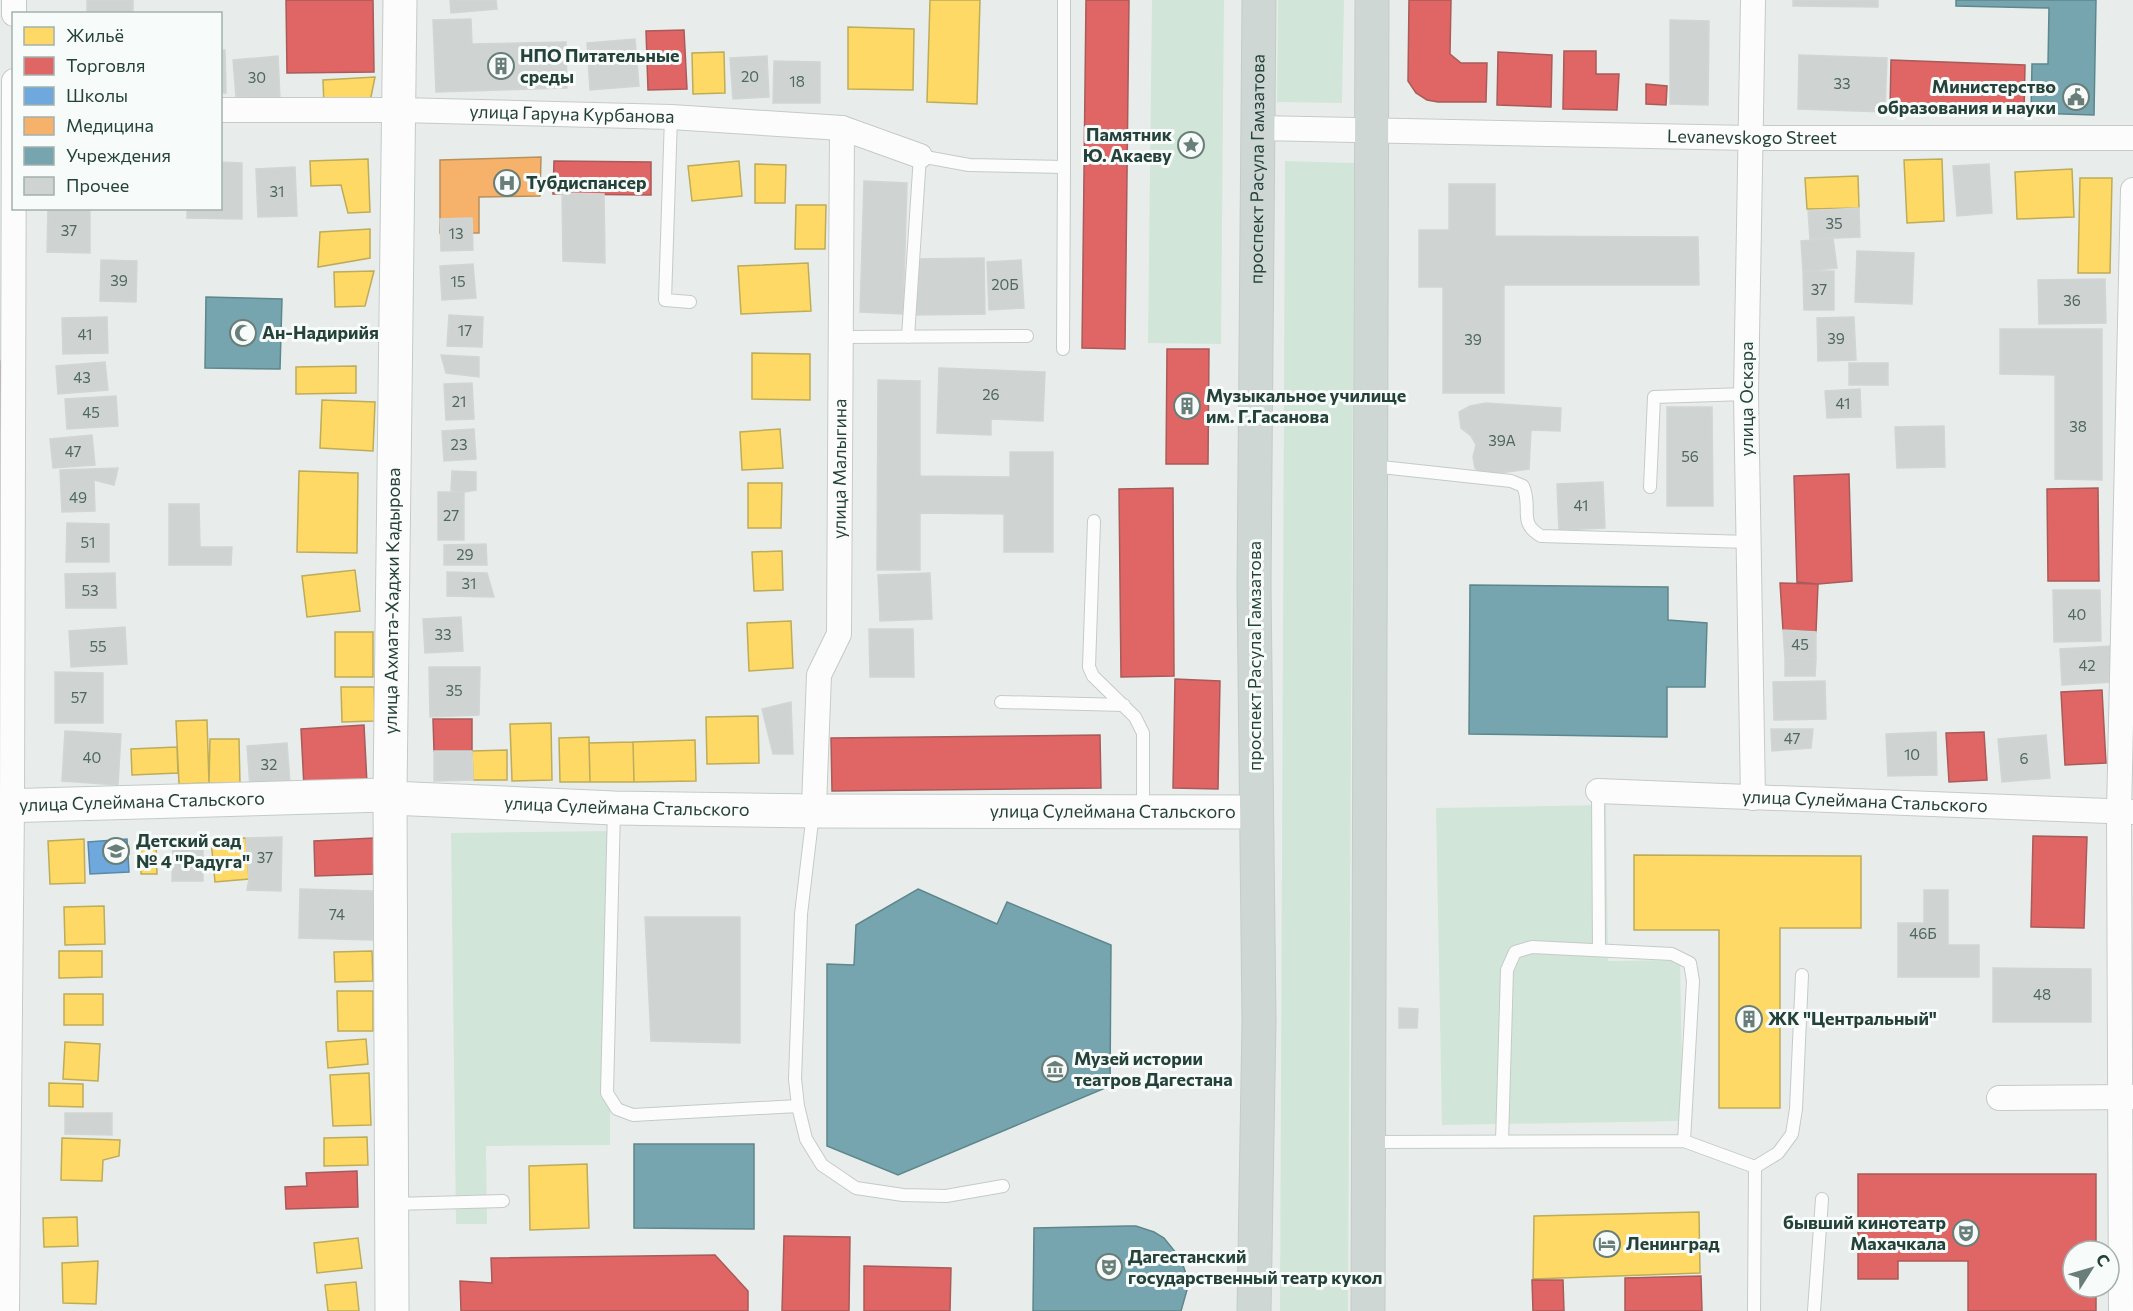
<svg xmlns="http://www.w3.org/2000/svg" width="2133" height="1311" font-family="Commissioner,sans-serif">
	<rect width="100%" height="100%" fill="#e8edeb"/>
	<path fill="#d1e6d8" d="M1152,0H1224L1221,344L1148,343Z
		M1278,0H1344L1342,103L1277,102Z
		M1285,161L1354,163L1348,1311H1280Z
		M1606,805L1608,961L1680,960L1683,1121L1442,1125L1436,808Z
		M610,831V1145L486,1146L487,1224H456L451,833Z"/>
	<path fill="#ffd966" stroke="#bdac59" stroke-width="1.5" d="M930,0H980L977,104L927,102Z
		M848,27L914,29L913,90L848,89Z
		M724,52L725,93L693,94L692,53Z
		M375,77L369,107L324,106L323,80Z
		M368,159L370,212L348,213L341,185L311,186L310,161Z
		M1942,159L1944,221L1907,223L1904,160Z
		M739,161L742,196L692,201L688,166Z
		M755,164L786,165L785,203H755Z
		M2072,169L2074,217L2017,219L2015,172Z
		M1858,176L1859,208L1807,209L1805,178Z
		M2080,178H2112L2110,273H2078Z
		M796,205H826L825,249H795Z
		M370,229V258L318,267L320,232Z
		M808,263L811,311L741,314L738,266Z
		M374,271L365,306L335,307L334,272Z
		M752,353L810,354V400L752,399Z
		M356,366V393L296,394V367Z
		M322,400L375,402L373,451L320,448Z
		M780,429L783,468L742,470L740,432Z
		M299,471L358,473L357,553L297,552Z
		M748,483H782L781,528H748Z
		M782,551L783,590L754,591L752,552Z
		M355,570L360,611L307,617L302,576Z
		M791,621L793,668L749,671L747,623Z
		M335,632H373V677H335Z
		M341,687H374L375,721L342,722Z
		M758,716L759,763L707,764L706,717Z
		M207,720L209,783L179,784L176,721Z
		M551,723L552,780L512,781L510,724Z
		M589,737L590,782H560L559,738Z
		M210,739H239L240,784L209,783Z
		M695,740L696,781L634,782L633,742Z
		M633,742L634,782H590L589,743Z
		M177,747L178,773L132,775L131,749Z
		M507,750V780H473L472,751Z
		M246,838L249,879L215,882L211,840Z
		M84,839L85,883L50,884L48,841Z
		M156,842L157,874H141V843Z
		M1634,855L1861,856V928H1780V1108H1719V930H1634Z
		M104,906L105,944L65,945L64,907Z
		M59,951H102V977L59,978Z
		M372,951L373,981L335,982L334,952Z
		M337,991H373V1031H338Z
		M64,994H103V1025H64Z
		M366,1039L368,1064L328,1068L326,1042Z
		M65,1042L100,1044L98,1081L63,1079Z
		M369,1073L371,1125L333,1126L330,1075Z
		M49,1083L83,1084V1107L49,1106Z
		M367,1137L368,1165L324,1166V1138Z
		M62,1138L120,1140L119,1156L103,1160L102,1181L61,1180Z
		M587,1164L589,1228L530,1230L529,1166Z
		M1699,1212L1700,1273L1533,1279L1534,1216Z
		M77,1217L78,1246L44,1247L43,1218Z
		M358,1238L362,1268L317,1273L314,1243Z
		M98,1261L96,1304L63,1303L62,1263Z
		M356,1282L359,1311H328L325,1285Z"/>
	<path fill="#e06666" stroke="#a85b59" stroke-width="1.5" d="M286,0H373L374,72L287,73Z
		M1086,0H1129L1125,349L1082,348Z
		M1409,0H1451L1450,54L1461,63H1487L1486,102H1438L1427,100L1416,93L1408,81Z
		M684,30L687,89L648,90L646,31Z
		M1564,51H1596V74H1619L1617,110L1563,109Z
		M1498,52L1552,55L1551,107L1497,105Z
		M1891,60L2025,65L2024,114L1890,109Z
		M1646,84L1667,86L1666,105L1646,104Z
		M554,161L651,162V195L553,194Z
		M1167,349H1209L1208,464H1166Z
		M0,360L3,430H0Z
		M1849,474L1852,581L1818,584L1797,582L1794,476Z
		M1173,488L1174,676L1121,677L1119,489Z
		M2098,488L2099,581H2048L2047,489Z
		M1780,583L1818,584L1816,632L1783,630Z
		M1175,679L1220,681L1218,789L1173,788Z
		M2102,690L2106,763L2065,765L2061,692Z
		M433,719H472V751H434Z
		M364,725L367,784L304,787L301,729Z
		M1984,732L1987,780L1949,782L1946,733Z
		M1100,735L1101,788L832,791L831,738Z
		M2033,836L2087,837L2084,928L2031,927Z
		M374,838L376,874L315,876L314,841Z
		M357,1171L358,1207L286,1209L285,1187L307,1186L306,1173Z
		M1858,1174H2096V1251H2073V1287H2096V1311H1968V1261H1898V1279H1858Z
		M784,1236L850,1237L849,1311H782Z
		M715,1255L748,1291V1311H461L460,1281L492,1283L491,1258Z
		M864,1266L951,1268L950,1311H864Z
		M1701,1276L1702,1311H1625V1278Z
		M1532,1280H1563L1564,1311H1533Z"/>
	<path fill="#6fa8dc" stroke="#5889ab" stroke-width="1.5" d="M127,839L129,872L90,874L88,842Z"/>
	<path fill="#f6b26b" stroke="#b7905c" stroke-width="1.5" d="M541,157L540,196L479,197V233H440V160Z"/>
	<path fill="#76a5af" stroke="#5d878c" stroke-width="1.5" d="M1956,0H2096L2094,115L2031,113L2032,64H2048L2049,8L1956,6Z
		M206,297L282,299L280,369L205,368Z
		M1470,585L1668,587V620L1707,623L1705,687H1667V737L1469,734Z
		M918,889L997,924L1007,902L1111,945L1110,1086L898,1175L827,1146V964L854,965L856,925Z
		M634,1144H754V1229L634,1228Z
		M1127,1226H1136L1154,1232L1164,1238L1181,1259L1186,1274L1187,1290L1181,1311H1033L1034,1228Z"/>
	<path fill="#cfd4d2" stroke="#d1d6d4" stroke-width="1.5" d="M87,0H133V14H87Z
		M450,0H496L497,9L451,13Z
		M1793,0H1878V7L1793,6Z
		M471,19L472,44L566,42L567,88L436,92L433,20Z
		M1670,20L1709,21L1708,105L1670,104Z
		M635,39L639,86L590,90L587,43Z
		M220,50H225L226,93H220Z
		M1799,55L1887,58L1885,112L1798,109Z
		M278,56L280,99L236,97L233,60Z
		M767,56L769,97L733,99L730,58Z
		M774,61L820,62V103H773Z
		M220,162L242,163V219L187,218V208H220Z
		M1989,164L1992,213L1957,216L1953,166Z
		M295,167L297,216L258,217L256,169Z
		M864,181L907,183L903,314L860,312Z
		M1449,184H1495V236L1698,237L1699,285H1504V393H1443V287H1419V230H1449Z
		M562,193L604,194L605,263L563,261Z
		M48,208L90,209V253L47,252Z
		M1859,208L1860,237L1810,239L1808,211Z
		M472,218L473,250L441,251L440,219Z
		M1833,238L1837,268L1803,271L1801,241Z
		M1857,251L1914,253L1912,304L1855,302Z
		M984,258L985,314L917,315L916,259Z
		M101,260L137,261L136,302L100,301Z
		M1021,260L1024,308L989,310L987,262Z
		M473,264L476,298L442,300L440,266Z
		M1803,271H1834V310H1804Z
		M2105,279L2106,323L2039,324L2038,280Z
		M449,315L483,317L482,347L447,346Z
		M107,317L108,353L63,354L62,318Z
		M1854,317L1856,360L1818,361L1817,318Z
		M2000,329H2102V480L2055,479V375L2000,374Z
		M441,355L479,357V377L446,373Z
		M105,362L108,390L58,394L56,366Z
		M1849,363H1888V385H1849Z
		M939,368L1045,372L1043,421L991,419V435L937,433Z
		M878,380L920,381V476L1010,477V452H1053V552H1004V514L920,513V570H877Z
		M472,383L474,419L446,420L444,384Z
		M1860,389L1861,417L1827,418L1825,391Z
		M116,396L118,426L67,429L65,399Z
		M1486,403L1561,408L1560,431L1531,430L1529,469L1485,475L1475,468L1473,457L1476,445L1471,436L1461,428L1459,412L1470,406Z
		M1667,407H1712L1713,506H1667Z
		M1944,426L1945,467L1897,468L1895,427Z
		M474,429L476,459L444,461L442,431Z
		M92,435L95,465L53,468L50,439Z
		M118,468L114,485L94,480L95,511L62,512L60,470Z
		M452,471L476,472V490L464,492L451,490Z
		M1603,482L1605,528L1559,530L1557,484Z
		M438,492H464V540H438Z
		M169,504H199L200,547H232L231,565H169Z
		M67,523L109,524V562H66Z
		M486,544L487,565H444V545Z
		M447,572L487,573L494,597L447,596Z
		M115,573L116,608H66L65,574Z
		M930,573L932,619L880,621L878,575Z
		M2053,590H2100L2101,641L2054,642Z
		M461,617L463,651L425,653L423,619Z
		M125,627L127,664L71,667L69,631Z
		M869,629H913L914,677H870Z
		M1783,630L1816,632V659L1785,658Z
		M2111,646L2113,682L2062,685L2060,649Z
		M1785,658L1816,659L1815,676H1785Z
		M429,667H480L479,715L430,717Z
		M55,672L103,673V723H55Z
		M1825,681L1826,719L1774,720L1773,682Z
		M791,702L793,754H773L762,709Z
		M1771,729H1813L1811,748L1772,751Z
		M65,731L121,734L118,785L62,781Z
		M1936,732L1937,775L1888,776L1886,734Z
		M2046,735L2050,778L2002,782L1998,739Z
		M287,743L290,784L250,787L247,746Z
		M434,751H472L473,780L434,781Z
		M282,837L281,891L247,890L249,879L246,838Z
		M173,839L203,840V881H172Z
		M300,889L374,891L373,940L299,938Z
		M1924,890H1948V945H1979V977H1898V923H1924Z
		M645,917H740V1043L651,1041Z
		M1993,968L2091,969V1022H1993Z
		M1399,1008L1418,1009L1417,1028H1399Z
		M65,1113H112V1135L65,1134Z"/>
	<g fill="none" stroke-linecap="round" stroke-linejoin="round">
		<defs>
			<path id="lane" d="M671,117L665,300L690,302
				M842,337L1027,336
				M908,337L920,156L969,165L1064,167V0
				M1063,349L1064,167
				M1372,466L1511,481L1523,486C1533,509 1517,522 1541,536L1749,542
				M1650,487L1654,397L1746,394
				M1094,521L1089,667L1093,676L1135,717L1143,733V807
				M1001,702L1124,705
				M1598,791L1599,950
				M614,809L607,1093L617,1109L633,1115L798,1106
				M813,813L801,914L795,1079L798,1106L806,1139L822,1165L856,1188L903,1195L946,1196L1003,1186
				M1370,1142L1684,1141
				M1502,1142L1507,970L1515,952L1532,947L1672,954L1690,963L1693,981L1684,1141L1755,1167L1754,1311
				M1755,1167L1778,1153L1792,1134L1796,1109L1802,975
				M394,1204L503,1201
				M1814,1311L1822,1199"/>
			<g id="street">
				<path d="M14,14V0"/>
				<path id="s1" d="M220,110H399L671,117L842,128L920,156"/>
				<path id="s2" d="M1257,128L1751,138H2133"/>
				<path id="s3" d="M1598,791L2133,812"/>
				<path d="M1753,798L1746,394L1753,0"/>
				<path id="s4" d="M814,806L819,675L839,634L842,128"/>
				<path d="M1999,1098L2133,1097"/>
				<path d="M7,1311L12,806L14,81"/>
				<path d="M2121,1311L2119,812L2133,190"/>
			</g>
			<g id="secondary">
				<path id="s5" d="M0,806L385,795L390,798L614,808L814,811L1256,812"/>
				<path id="s6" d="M392,1311L390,792L400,0"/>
			</g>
			<g id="primary">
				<path id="s7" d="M1254,1311L1259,1021L1254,585L1259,0"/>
				<path d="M1368,1311L1372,0"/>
			</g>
		</defs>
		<use href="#lane" stroke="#c5cac8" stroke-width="14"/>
		<use href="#street" stroke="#c5cac8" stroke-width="26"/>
		<use href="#secondary" stroke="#c3cbc8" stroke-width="35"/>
		<use href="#primary" stroke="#c3ccc9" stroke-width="35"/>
		<use href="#lane" stroke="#fcfcfc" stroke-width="12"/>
		<use href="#street" stroke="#fcfcfc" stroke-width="24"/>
		<use href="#secondary" stroke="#fcfcfc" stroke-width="33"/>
		<use href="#primary" stroke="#cfd7d5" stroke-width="33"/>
	</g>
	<defs>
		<symbol id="building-ring" viewBox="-11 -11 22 22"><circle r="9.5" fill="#f7fbf9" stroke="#697e78" stroke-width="1.5"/><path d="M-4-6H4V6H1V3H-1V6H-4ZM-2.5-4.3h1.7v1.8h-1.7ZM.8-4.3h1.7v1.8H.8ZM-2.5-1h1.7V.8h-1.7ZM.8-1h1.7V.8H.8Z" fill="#697e78"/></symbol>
		<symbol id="civic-ring" viewBox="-11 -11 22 22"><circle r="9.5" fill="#f7fbf9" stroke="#697e78" stroke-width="1.5"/><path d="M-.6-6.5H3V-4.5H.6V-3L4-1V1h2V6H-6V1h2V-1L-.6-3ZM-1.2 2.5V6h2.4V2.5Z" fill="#697e78"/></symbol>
		<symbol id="sight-ring" viewBox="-11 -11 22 22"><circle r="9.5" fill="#f7fbf9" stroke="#697e78" stroke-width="1.5"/><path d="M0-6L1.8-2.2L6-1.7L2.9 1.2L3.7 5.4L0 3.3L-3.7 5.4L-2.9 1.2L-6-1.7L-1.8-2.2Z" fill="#697e78"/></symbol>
		<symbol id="hospital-ring" viewBox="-11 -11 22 22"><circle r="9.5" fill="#f7fbf9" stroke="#697e78" stroke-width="1.5"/><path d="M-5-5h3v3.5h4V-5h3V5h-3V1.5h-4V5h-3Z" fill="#697e78"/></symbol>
		<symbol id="mosque-ring" viewBox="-11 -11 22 22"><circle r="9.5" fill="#f7fbf9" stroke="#697e78" stroke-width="1.5"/><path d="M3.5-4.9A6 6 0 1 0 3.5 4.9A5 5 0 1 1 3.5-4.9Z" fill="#697e78"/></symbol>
		<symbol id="school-ring" viewBox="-11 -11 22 22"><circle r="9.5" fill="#f7fbf9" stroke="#697e78" stroke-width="1.5"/><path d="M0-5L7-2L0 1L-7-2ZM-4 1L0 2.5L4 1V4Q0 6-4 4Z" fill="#697e78"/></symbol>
		<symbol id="museum-ring" viewBox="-11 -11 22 22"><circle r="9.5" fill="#f7fbf9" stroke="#697e78" stroke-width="1.5"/><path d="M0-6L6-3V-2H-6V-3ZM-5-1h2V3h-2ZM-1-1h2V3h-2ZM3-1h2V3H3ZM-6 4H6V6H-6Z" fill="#697e78"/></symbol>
		<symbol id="theatre-ring" viewBox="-11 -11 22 22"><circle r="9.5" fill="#f7fbf9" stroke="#697e78" stroke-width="1.5"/><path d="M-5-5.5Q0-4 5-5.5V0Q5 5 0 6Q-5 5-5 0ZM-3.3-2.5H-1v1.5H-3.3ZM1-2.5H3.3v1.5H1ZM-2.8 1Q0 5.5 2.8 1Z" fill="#697e78"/></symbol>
		<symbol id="hotel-ring" viewBox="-11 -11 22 22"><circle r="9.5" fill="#f7fbf9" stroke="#697e78" stroke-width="1.5"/><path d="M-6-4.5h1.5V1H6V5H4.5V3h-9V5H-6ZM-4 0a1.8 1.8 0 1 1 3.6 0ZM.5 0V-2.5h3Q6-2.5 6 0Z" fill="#697e78"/></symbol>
	</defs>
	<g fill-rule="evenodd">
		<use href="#building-ring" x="486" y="51" width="30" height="30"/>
		<use href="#civic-ring" x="2061" y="82" width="30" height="30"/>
		<use href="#sight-ring" x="1176" y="130" width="30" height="30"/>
		<use href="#hospital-ring" x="492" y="168" width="30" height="30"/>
		<use href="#mosque-ring" x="228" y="318" width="30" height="30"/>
		<use href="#building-ring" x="1172" y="391" width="30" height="30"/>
		<use href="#school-ring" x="101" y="836" width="30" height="30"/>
		<use href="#building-ring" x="1734" y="1004" width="30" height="30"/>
		<use href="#museum-ring" x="1040" y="1054" width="30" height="30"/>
		<use href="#theatre-ring" x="1951" y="1218" width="30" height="30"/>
		<use href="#hotel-ring" x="1592" y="1229" width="30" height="30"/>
		<use href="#theatre-ring" x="1094" y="1252" width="30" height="30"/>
	</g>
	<g text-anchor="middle" stroke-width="6" stroke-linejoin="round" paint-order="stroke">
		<g font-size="15" fill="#506761">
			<text x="750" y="82">20</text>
			<text x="257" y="83">30</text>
			<text x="797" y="87">18</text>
			<text x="1842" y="89">33</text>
			<text x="277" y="197">31</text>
			<text x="1834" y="229">35</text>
			<text x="69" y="236">37</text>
			<text x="456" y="239">13</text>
			<text x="119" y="286">39</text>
			<text x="458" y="287">15</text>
			<text x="1005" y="290">20Б</text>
			<text x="1819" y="295">37</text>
			<text x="2072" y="306">36</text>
			<text x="465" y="336">17</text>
			<text x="85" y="340">41</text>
			<text x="1836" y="344">39</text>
			<text x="1473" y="345">39</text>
			<text x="82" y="383">43</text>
			<text x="991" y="400">26</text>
			<text x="459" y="407">21</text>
			<text x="1843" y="409">41</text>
			<text x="91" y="418">45</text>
			<text x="2078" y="432">38</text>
			<text x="1502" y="446">39А</text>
			<text x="459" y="450">23</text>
			<text x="73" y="457">47</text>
			<text x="1690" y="462">56</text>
			<text x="78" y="503">49</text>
			<text x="1581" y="511">41</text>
			<text x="451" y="521">27</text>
			<text x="88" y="548">51</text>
			<text x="465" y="560">29</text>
			<text x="469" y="589">31</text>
			<text x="90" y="596">53</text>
			<text x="2077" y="620">40</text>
			<text x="443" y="640">33</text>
			<text x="1800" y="650">45</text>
			<text x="98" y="652">55</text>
			<text x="2087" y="671">42</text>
			<text x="454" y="696">35</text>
			<text x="79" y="703">57</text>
			<text x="1792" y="744">47</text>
			<text x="1912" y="760">10</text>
			<text x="92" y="763">40</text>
			<text x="2024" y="764">6</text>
			<text x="269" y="770">32</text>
			<text x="265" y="863">37</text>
			<text x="337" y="920">74</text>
			<text x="1923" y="939">46Б</text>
			<text x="2042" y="1000">48</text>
		</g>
		<g font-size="18" font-weight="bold" fill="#24423a" stroke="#f7fbf9" text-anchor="start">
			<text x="520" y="62">НПО Питательные<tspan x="520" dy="21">среды</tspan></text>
			<text x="2056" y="93" text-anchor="end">Министерство<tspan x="2056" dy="21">образования и науки</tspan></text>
			<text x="1172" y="141" text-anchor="end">Памятник<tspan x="1172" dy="21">Ю. Акаеву</tspan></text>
			<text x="526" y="189">Тубдиспансер</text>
			<text x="262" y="339">Ан-Надирийя</text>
			<text x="1206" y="402">Музыкальное училище<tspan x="1206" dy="21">им. Г.Гасанова</tspan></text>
			<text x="136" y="847">Детский сад<tspan x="136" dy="21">№ 4 "Радуга"</tspan></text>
			<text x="1768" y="1025">ЖК "Центральный"</text>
			<text x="1074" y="1065">Музей истории<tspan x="1074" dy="21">театров Дагестана</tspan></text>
			<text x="1946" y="1229" text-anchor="end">бывший кинотеатр<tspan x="1946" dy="21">Махачкала</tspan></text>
			<text x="1626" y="1250">Ленинград</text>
			<text x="1128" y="1263">Дагестанский<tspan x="1128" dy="21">государственный театр кукол</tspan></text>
		</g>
		<g font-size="18" fill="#24423a" stroke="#f7fbf9">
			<text dy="6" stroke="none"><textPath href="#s1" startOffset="352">улица Гаруна Курбанова</textPath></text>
			<text dy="6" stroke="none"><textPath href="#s2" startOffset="495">Levanevskogo Street</textPath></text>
			<text dy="6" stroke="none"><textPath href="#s7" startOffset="1142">проспект Расула Гамзатова</textPath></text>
			<text transform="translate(1747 399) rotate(-90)" y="6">улица Оскара</text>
			<text dy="6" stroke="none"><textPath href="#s4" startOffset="342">улица Малыгина</textPath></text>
			<text dy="6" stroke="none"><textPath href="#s6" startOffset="710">улица Ахмата-Хаджи Кадырова</textPath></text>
			<text transform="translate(1255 656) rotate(-90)" y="6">проспект Расула Гамзатова</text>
			<text dy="6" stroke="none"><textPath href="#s3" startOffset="267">улица Сулеймана Стальского</textPath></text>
			<text dy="6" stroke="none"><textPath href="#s5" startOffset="142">улица Сулеймана Стальского</textPath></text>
			<text dy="6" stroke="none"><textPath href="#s5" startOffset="628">улица Сулеймана Стальского</textPath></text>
			<text dy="6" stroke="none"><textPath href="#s5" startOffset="1114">улица Сулеймана Стальского</textPath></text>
		</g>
	</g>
	<rect x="12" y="12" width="210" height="198" fill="#f7fbf9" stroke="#a3b1ad" stroke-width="1.5"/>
	<rect x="24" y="27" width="30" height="18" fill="#ffd966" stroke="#a3b1ad" stroke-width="1.5"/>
	<text x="66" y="42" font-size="18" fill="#24423a">Жильё</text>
	<rect x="24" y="57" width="30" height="18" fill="#e06666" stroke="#a3b1ad" stroke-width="1.5"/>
	<text x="66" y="72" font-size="18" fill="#24423a">Торговля</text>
	<rect x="24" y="87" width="30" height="18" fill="#6fa8dc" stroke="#a3b1ad" stroke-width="1.5"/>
	<text x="66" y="102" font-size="18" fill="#24423a">Школы</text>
	<rect x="24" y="117" width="30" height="18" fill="#f6b26b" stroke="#a3b1ad" stroke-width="1.5"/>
	<text x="66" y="132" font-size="18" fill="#24423a">Медицина</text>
	<rect x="24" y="147" width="30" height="18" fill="#76a5af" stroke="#a3b1ad" stroke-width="1.5"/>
	<text x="66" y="162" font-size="18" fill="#24423a">Учреждения</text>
	<rect x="24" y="177" width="30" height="18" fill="#cfd4d2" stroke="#a3b1ad" stroke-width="1.5"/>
	<text x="66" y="192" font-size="18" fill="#24423a">Прочее</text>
	<g transform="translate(2091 1269) rotate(53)"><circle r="28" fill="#f7fbf9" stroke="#a3b1ad" stroke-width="1.5"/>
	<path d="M0-4.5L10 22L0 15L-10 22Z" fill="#697e78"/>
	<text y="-9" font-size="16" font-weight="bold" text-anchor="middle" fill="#24423a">С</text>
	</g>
</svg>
